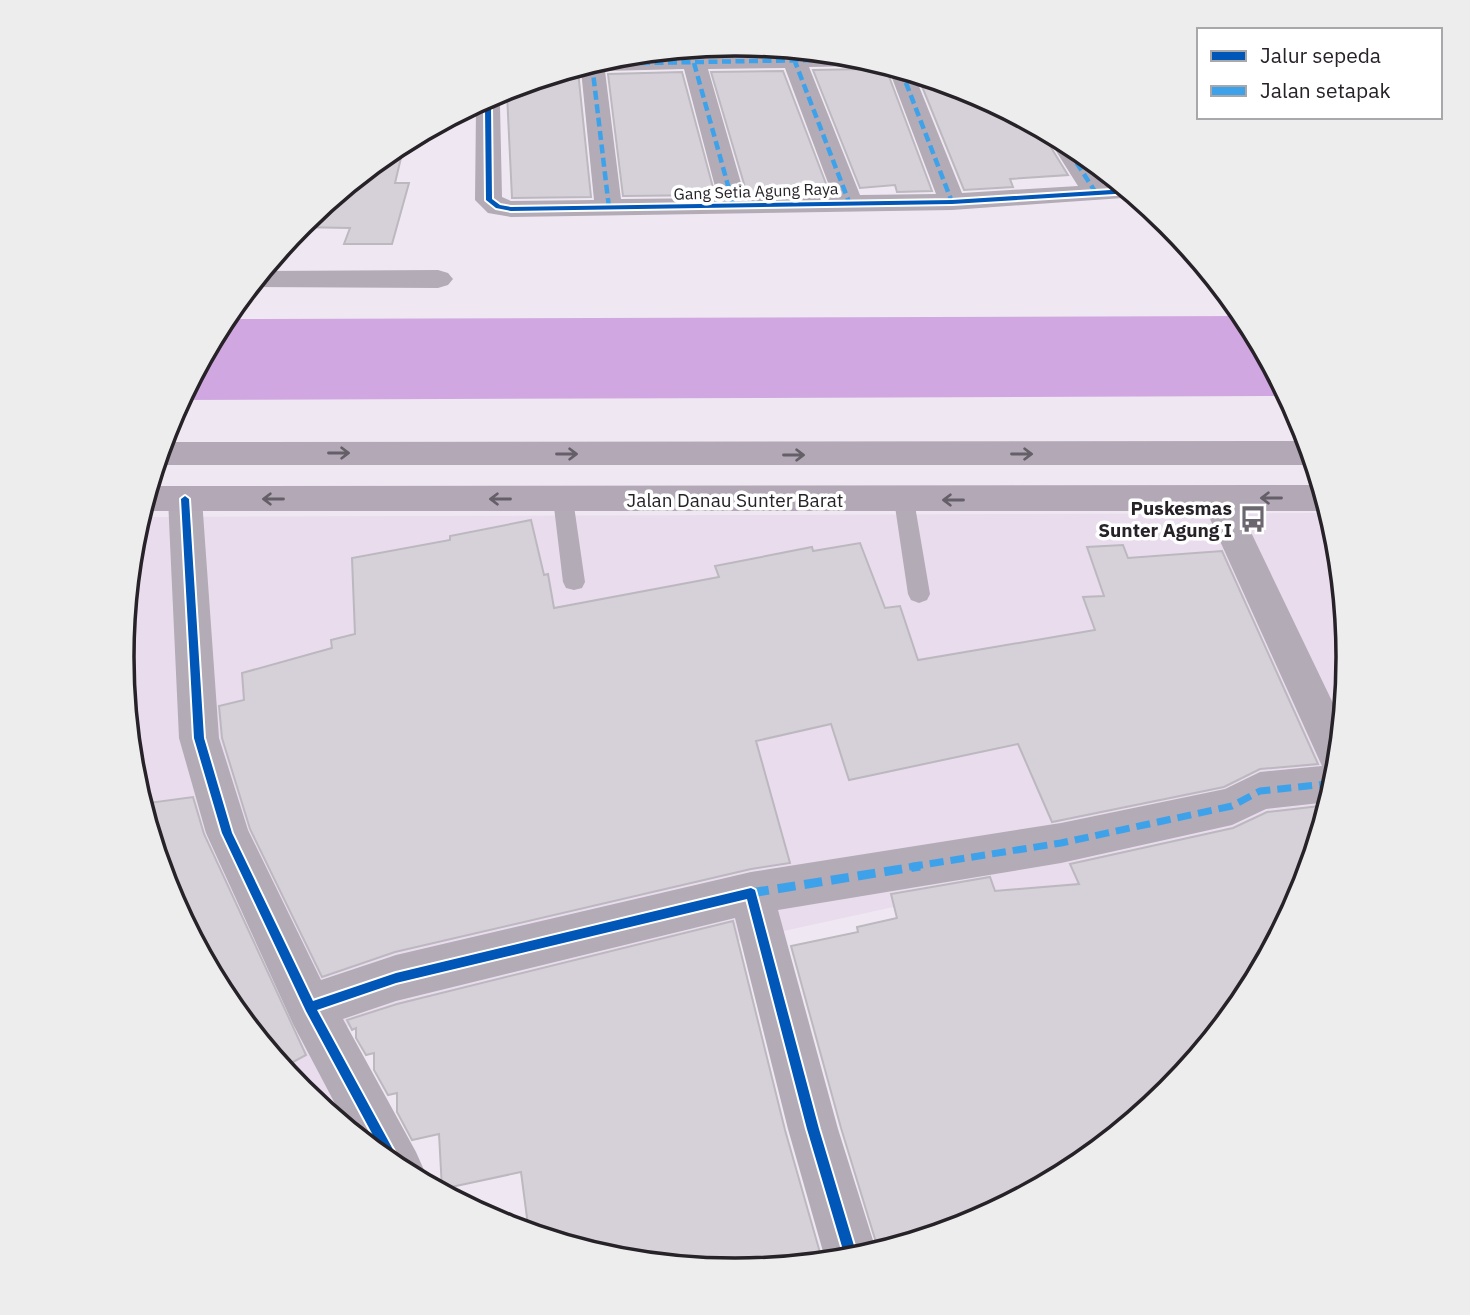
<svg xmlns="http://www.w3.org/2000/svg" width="1470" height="1315" font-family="'IBM Plex Sans',sans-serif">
	<rect width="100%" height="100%" fill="#efe8f2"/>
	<path fill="#e8dced" d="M1329,513L1337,538L1349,658L1337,778L1302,893L921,901L327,1031L363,1143L301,1091L224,998L168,892L133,777L121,657L133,537L139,517Z"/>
	<path fill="#d0a7e1" d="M1245,316L1288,396L180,400L223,319Z"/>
	<path fill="#d6d1d8" stroke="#bcb8bf" stroke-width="2" d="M879,63L889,66L887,71L932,191L897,192L895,185L860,188L813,70L867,69Z
		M567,70L578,71L591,197L512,198L507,94L511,93L510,87Z
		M783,71L828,189L747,194L711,72Z
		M682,72L715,195L623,196L608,74Z
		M917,74L970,91L1051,134L1047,141L1068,175L1010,179L1013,187L964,190Z
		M405,141L395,183H409L392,244H344L350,228L298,227L394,147Z
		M531,520L544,575L548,574L554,608L719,577L715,566L812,547L813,551L860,543L885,608L900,606L918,660L1095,630L1083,597L1104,596L1087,547L1123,545L1128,558L1222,551L1318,764L1260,769L1224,787L1052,822L1018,744L849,780L831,724L756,741L790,863L751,869L395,952L322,977L250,829L222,738L219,706L244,700L242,673L332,648L331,640L355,634L352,558L450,540V536Z
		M193,797L204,834L306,1055L282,1068L224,998L168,892L141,804Z
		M1329,805L1302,893L1245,999L1169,1092L1076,1168L970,1225L879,1252L841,1128L791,946L858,932L857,927L897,918L891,894L990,877L995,891L1079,884L1070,864L1233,828L1267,812Z
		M733,921L785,1130L823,1263L735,1271L615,1259L529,1233L521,1172L442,1189L439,1134L412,1140L397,1112V1093L388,1095L374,1070V1053L366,1055L356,1038V1028L352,1030L347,1020L397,1004Z"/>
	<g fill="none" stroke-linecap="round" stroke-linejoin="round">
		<path fill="#b3abb6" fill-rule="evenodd" d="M563,492L570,494L573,499L585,582L582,588L574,590L566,588L563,582L553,499L556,494Z
			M904,492L911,495L914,500L930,594L927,600L919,603L911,600L908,594L894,500L897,495Z"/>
		<path fill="#b3abb6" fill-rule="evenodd" d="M794,52L855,56L877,62L867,66L809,67L860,195L936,194L889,70L891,67L914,74L962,193L1078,186L1049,140L1053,135L1083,153L1104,185L1120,184L1137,197L952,210L511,217L488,213L475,200L476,109L472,106L490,96L500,106L502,197L511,201L594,200L581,70L577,67L612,56ZM785,68L833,196L745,197L708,69ZM684,69L718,198L621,199L605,71Z
			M438,270L448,273L453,279L448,285L438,288L249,287L262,271Z
			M185,486L197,490L202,499L219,738L248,830L321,980L396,955L751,872L1061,823L1225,789L1260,772L1322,766L1201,499L1206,490L1218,486L1230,490L1235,499L1342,722L1337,778L1329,802L1266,809L1232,825L1061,863L778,910L838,1129L877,1253L854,1260L826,1262L788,1129L735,918L396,1001L343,1019L416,1152L424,1170L419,1181L394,1168L350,1132L293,1024L206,833L179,738L168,499L173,490Z"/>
		<path fill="#b3a9b6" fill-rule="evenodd" d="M1308,441L1315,464L1311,465H155L162,442Z
			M1321,485L1328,510L1325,511H141L149,486Z"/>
		<path stroke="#3ea2eb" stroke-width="4.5" stroke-dasharray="9 4.5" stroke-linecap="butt" d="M794,59L849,202
			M694,63L734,207
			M587,64L867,59
			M592,64L609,208
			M901,70L952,202
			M1062,140L1096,193H1099"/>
		<path stroke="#3ea2eb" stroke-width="7" stroke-dasharray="14 7" stroke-linecap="butt" d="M909,867L1061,843L1232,806L1260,791L1335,783"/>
		<path stroke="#3ea2eb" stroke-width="9" stroke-dasharray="18 9" stroke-linecap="butt" d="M751,893L920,866"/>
		<defs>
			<path id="cycleway" d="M483,100L491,106L492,199L500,205L511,207L952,200L1127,189L1131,193L952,204L511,211L496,208L486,200L485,107L479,102Z
				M185,496L189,499L204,738L232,833L313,1001L396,973L751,888L755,890L819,1129L858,1259L846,1260L807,1129L747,899L396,983L317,1010L402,1166L404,1170L403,1172L388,1163L306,1011L222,833L194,738L181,499Z"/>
		</defs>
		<use href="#cycleway" stroke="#fff" stroke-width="4"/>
		<use href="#cycleway" fill="#0057b8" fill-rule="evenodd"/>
	</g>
	<defs><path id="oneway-shaft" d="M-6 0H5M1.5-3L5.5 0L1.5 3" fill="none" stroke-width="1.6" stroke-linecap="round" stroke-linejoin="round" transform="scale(1.75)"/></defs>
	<g stroke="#655f68">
		<use href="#oneway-shaft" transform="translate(339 453)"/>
		<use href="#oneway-shaft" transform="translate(567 454)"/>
		<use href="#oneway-shaft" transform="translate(1022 454)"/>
		<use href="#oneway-shaft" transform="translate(794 455)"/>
		<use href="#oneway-shaft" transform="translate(1271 498) rotate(180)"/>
		<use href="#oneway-shaft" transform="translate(273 499) rotate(-180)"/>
		<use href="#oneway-shaft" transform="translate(500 499) rotate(-180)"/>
		<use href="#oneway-shaft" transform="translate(953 500) rotate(180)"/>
	</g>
	<defs>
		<symbol id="bus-bare" viewBox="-9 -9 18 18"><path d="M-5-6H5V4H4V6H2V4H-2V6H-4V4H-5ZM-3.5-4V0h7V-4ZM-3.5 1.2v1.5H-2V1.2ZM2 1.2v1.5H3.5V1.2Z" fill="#6c676f" stroke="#fff" stroke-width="2.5" paint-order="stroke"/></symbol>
	</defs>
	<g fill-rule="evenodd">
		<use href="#bus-bare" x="1234" y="500" width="38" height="38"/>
	</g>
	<g text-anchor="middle" stroke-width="7" stroke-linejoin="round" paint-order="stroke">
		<g font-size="16" fill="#262228" stroke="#fff">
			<text transform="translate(756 191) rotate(-2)" y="6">Gang Setia Agung Raya</text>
		</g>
		<g font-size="19" fill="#262228" stroke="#fff">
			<text x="735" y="507">Jalan Danau Sunter Barat</text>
		</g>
		<g font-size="19" font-weight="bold" fill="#262228" stroke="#fff" text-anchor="end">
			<text x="1232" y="515">Puskesmas<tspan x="1232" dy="22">Sunter Agung I</tspan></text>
		</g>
	</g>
	<path d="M0 0H1470V1315H0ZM134 657a601 601 0 1 1 1202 0a601 601 0 1 1-1202 0Z" fill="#eeedee" fill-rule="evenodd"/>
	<path fill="none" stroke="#262228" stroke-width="3.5" d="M134 657a601 601 0 1 1 1202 0a601 601 0 1 1-1202 0Z"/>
	<rect x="1197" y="28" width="245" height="91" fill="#ffffff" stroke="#a8a7a9" stroke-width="2"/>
	<rect x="1211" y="51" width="35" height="10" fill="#0057b8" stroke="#a8a7a9" stroke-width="2"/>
	<text x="1260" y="63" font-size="21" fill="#262228">Jalur sepeda</text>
	<rect x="1211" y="86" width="35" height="10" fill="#3ea2eb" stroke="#a8a7a9" stroke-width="2"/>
	<text x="1260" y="98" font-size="21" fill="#262228">Jalan setapak</text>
</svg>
